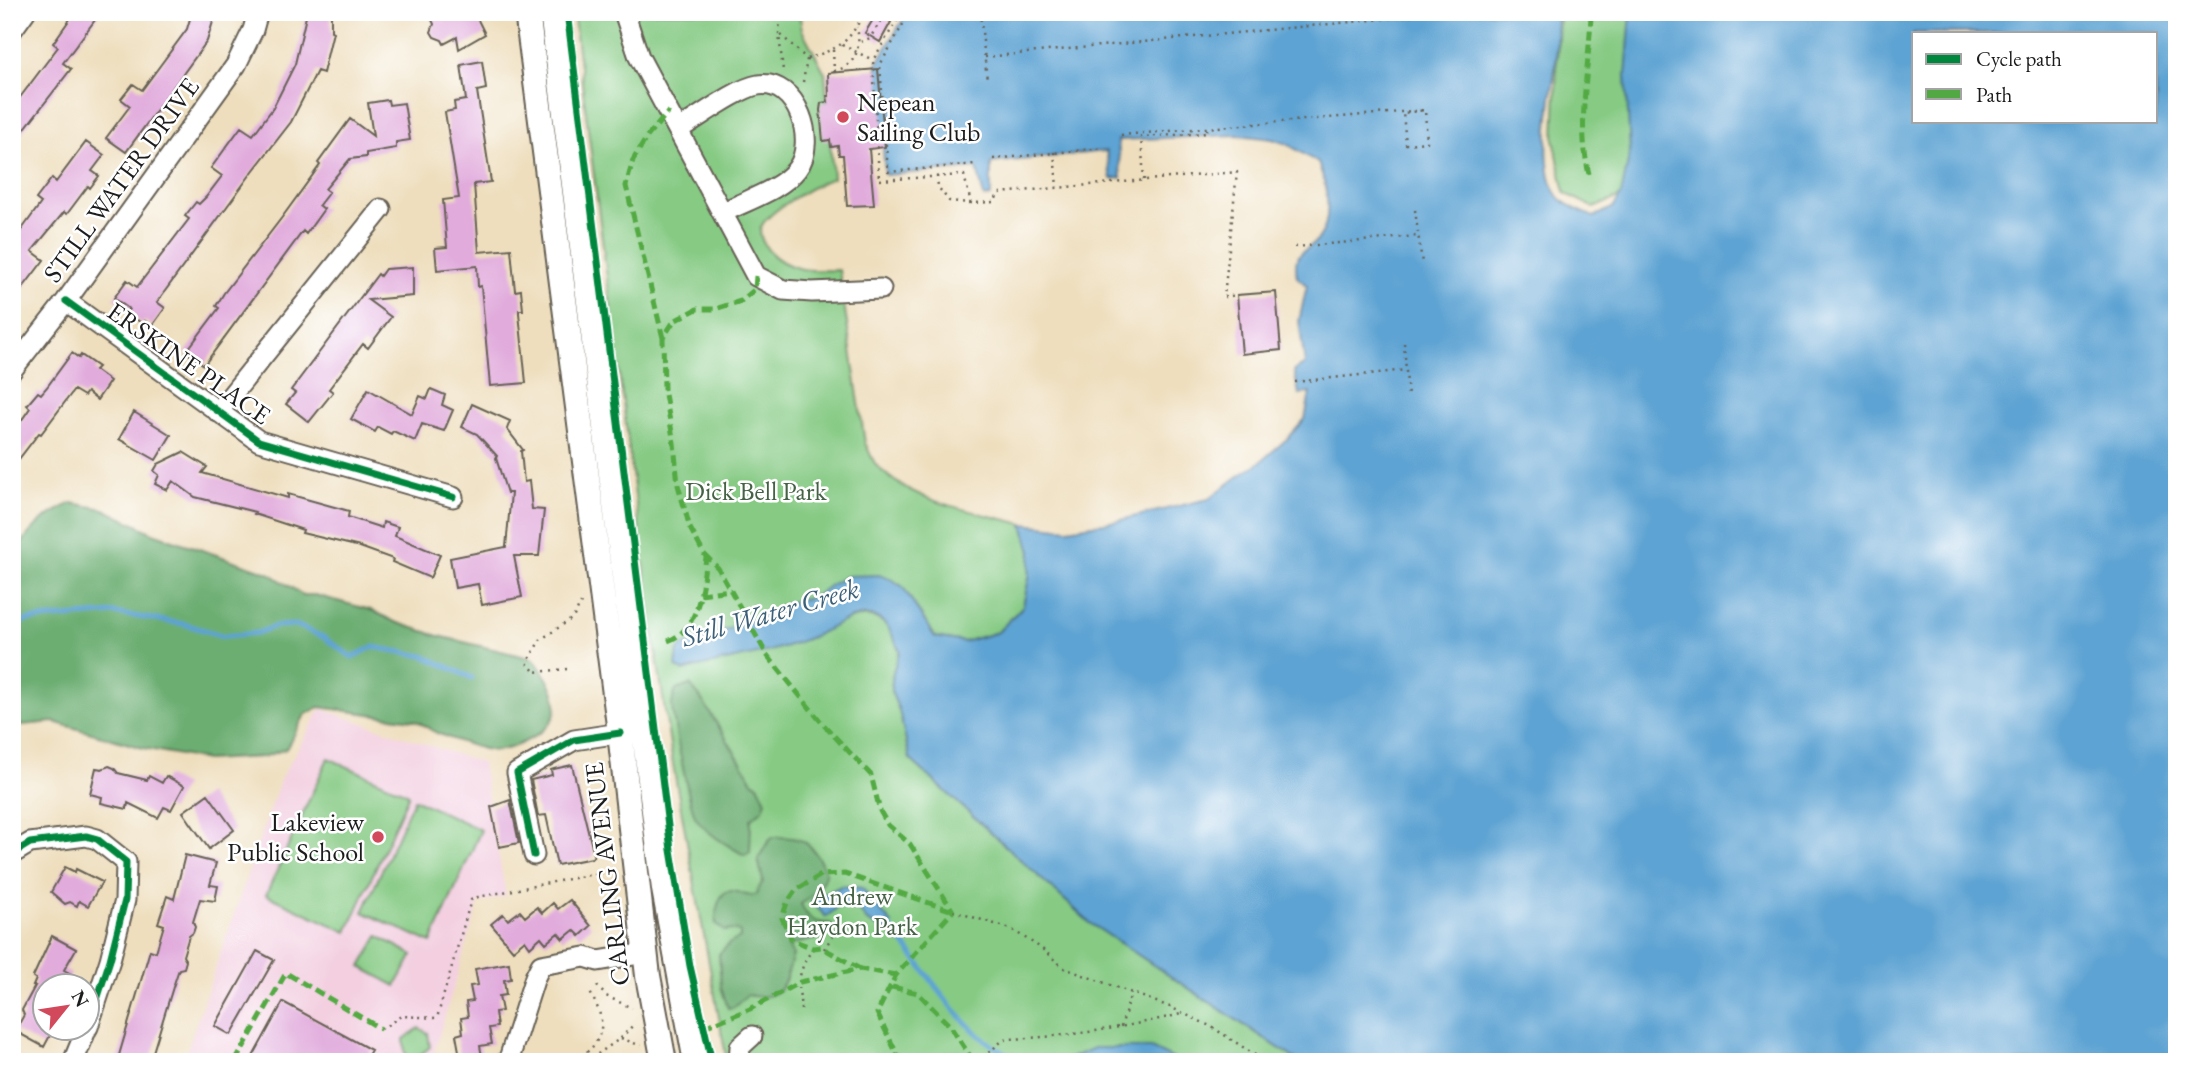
<svg xmlns="http://www.w3.org/2000/svg" width="2189" height="1074" font-family="'EB Garamond',serif">
	<rect width="100%" height="100%" fill="#fff"/>
	<filter id="ink" filterUnits="userSpaceOnUse"><feTurbulence type="fractalNoise" baseFrequency=".0143" numOctaves="2"/><feDisplacementMap in="SourceGraphic" scale="14" xChannelSelector="R" yChannelSelector="G"/><feConvolveMatrix kernelMatrix="1 2 1 2 8 2 1 2 1" color-interpolation-filters="sRGB"/></filter>
	<filter id="wash" filterUnits="userSpaceOnUse"><feTurbulence type="fractalNoise" baseFrequency=".00686" numOctaves="4" result="noise"/><feDisplacementMap in="SourceGraphic" scale="28" xChannelSelector="R" yChannelSelector="G"/><feGaussianBlur stdDeviation="1.57" result="paint"/><feColorMatrix in="noise" values="0 0 0 0 0 0 0 0 0 0 0 0 0 0 0 0 0 1.4 0 .05"/><feComposite in="paint" operator="in"/></filter>
	<g filter="url(#wash)">
		<rect width="100%" height="100%" fill="#eedebd"/>
		<path fill="#f3cfe0" d="M321,709L482,763L506,896L479,903L431,1062H183L281,778Z"/>
		<path fill="#86ca84" stroke="#517350" stroke-width="2" d="M573,12H799L802,30L825,73L833,178C818,183 761,214 760,231C760,238 765,246 769,251C788,272 813,271 839,270L865,443C869,450 872,461 878,467C915,504 975,511 1023,524L1031,552L1029,578L1023,606L998,632L964,642L935,637L903,587L891,579L816,635C835,624 869,605 888,627C893,633 896,644 900,652L893,672L891,691L899,710L910,759L1090,923L1300,1062H727L673,765L648,598Z
			M1559,12H1641L1629,193L1594,208L1565,193L1554,140Z
			M328,758L409,794L347,932L266,895Z
			M414,799L481,830L431,943L363,912Z
			M378,936L413,955L396,986L361,967Z
			M419,1028L428,1033L430,1047L415,1059H409L405,1053L404,1039Z"/>
		<path fill="#6cae72" stroke="#446547" stroke-width="2" d="M72,503L104,509L153,533L269,573L303,595H315L371,610L395,622L439,636L534,659C556,690 572,716 530,739C519,745 502,753 489,750C472,747 452,739 437,733C427,729 424,723 413,720L319,707L305,715L286,749L263,757L206,760L143,748L54,722L12,726V558C29,529 42,517 72,503Z
			M690,685L700,697L753,781L759,786L766,801L763,809L751,819L750,852L744,855C727,845 707,834 696,818C690,810 673,719 672,706C672,700 674,695 676,690Z
			M773,837C808,836 811,844 826,872L819,890L801,904C807,918 814,924 830,923L833,927L826,936L788,946L793,955C785,983 782,1003 747,995L734,1007L728,1008L721,987L719,954L730,943L740,938V933L735,930L724,931L716,924C715,914 718,889 732,891C741,891 745,898 755,895L763,881L758,859L769,840Z"/>
		<path fill="#5da3d3" stroke="#3c6078" stroke-width="2" fill-rule="evenodd" d="M907,12H1557C1556,28 1557,45 1556,61C1552,95 1538,165 1557,194C1564,206 1582,211 1594,217L1614,207L1621,195L1630,152L1626,76L1631,12H2177V1062H1300L1090,923L910,759L899,710L891,691L893,672L900,651C894,640 889,622 875,617C856,610 831,629 814,636C772,654 727,659 683,671L676,667L678,651L683,646L770,613L787,603L814,597L830,585L847,576L879,575L891,579L903,587L935,637L964,642L998,632L1023,606L1029,578L1031,552L1023,524L1068,529L1116,521L1208,499L1240,475L1259,463L1288,438L1305,419L1310,393L1299,394L1294,371L1305,364L1299,321L1307,285L1297,277C1292,248 1305,255 1319,238C1334,218 1326,183 1318,163L1287,144L1272,139L1238,135L1118,140L1121,178L1111,179L1106,151L991,163V196L984,198L977,168L885,175L877,64ZM1914,33H2156V121H1914Z
			M841,886L862,888L892,924L887,932L867,921L858,909L839,906L826,917L811,901Z
			M1094,1048H1151L1180,1062H1066L1068,1059Z"/>
		<g fill="none" stroke-linecap="round" stroke-linejoin="round">
			<path stroke="#5da3d3" stroke-width="5" d="M12,626L28,620L114,613L184,624L224,636L257,633L276,626L296,625L323,637L352,657L373,647L424,656L472,678
				M887,924C932,973 958,1036 1023,1062"/>
		</g>
		<g id="blocks">
			<path fill="#e1abdc" d="M75,12H101L63,63L71,69L12,145V108L58,47L53,43Z
				M192,12H216L207,41L126,152L106,138L130,106L121,99L133,84L142,90L187,29Z
				M307,12H331V31L333,32L323,73L317,71L291,122L253,171L157,302L165,308L152,326L145,321L143,324L126,312L129,309L114,298L127,280L137,287L189,219L185,216L196,202L199,204L206,197L222,176L211,168L241,127L253,135L273,108L295,64Z
				M447,12H474L485,34L459,49L457,37L444,44L442,40L434,37L431,32L434,24L432,20Z
				M877,13L891,22L880,42L865,33Z
				M482,61L486,89L477,91L491,182L474,184L479,252L511,249L515,291L521,290L523,310H519V313L526,383L490,386L481,286L478,287L477,266L437,270L435,248L447,247L443,200L459,198L445,112L455,110L454,102L466,100L461,65Z
				M878,69L885,147L869,149L874,205L847,206L843,155H839L838,146L831,147L830,140L823,141L820,110L821,103L828,102L827,96H829L828,73Z
				M388,100L389,105L404,103L410,140L396,142V148L366,153V157L350,159L325,189L329,192L319,205L324,209L306,234L303,231L204,365L186,352L219,308L216,306L224,293L283,216L320,165L318,163L350,119L373,136L368,103Z
				M86,142L104,155L92,171L99,176L90,188L88,186L67,214L64,212L32,251L44,260L12,302V243L41,203L36,199L52,178L56,182Z
				M413,267V296L368,300L391,317L368,348L363,344L329,389L333,392L309,422L286,404L295,393L291,390L378,274L380,276L385,269Z
				M1276,292L1281,350L1242,354L1237,295Z
				M72,353L79,358L81,355L98,367L95,370L110,381L97,400L87,392L84,396L74,390L41,434L39,433L12,468V434L30,408L27,405L38,392L41,394L47,387Z
				M368,389L412,414L420,396L427,399L431,389L445,395L442,405L453,410L444,431L422,424L415,441L393,431L391,434L378,427L375,432L351,419Z
				M472,404L510,421L507,429L523,450L521,451L524,482L529,481L532,509L544,510L539,556H514L522,597L482,605L478,584L455,588L450,558L506,547L511,493H507L496,458L497,456L477,434L462,427Z
				M134,412L171,435L156,460L119,439Z
				M183,452L207,467L202,473L288,498V494L349,511L348,517L382,528L383,522L398,527L395,536L440,555L430,578L392,562L393,559L360,547L302,533L303,530L254,514L255,512L195,497L173,481L167,490L155,484L159,475L154,471L158,464Z
				M572,765L594,855L592,858L557,865L546,815L538,816L531,780L552,775L551,770L554,769Z
				M109,766L114,768L118,773L147,780L149,776L162,783L166,776L184,786L171,810L164,807L158,818L128,803L127,809L101,803L102,797L90,794L96,768L102,769Z
				M208,794L234,830L209,849L183,812Z
				M510,800L519,843L499,847L491,807Z
				M185,855L216,863L210,885L218,886L215,901L200,899L193,922L195,927L193,933L189,936L183,956L186,961L184,968L179,969L173,987L150,1062H117L150,950L156,952L164,925L158,923L167,896L174,899Z
				M65,867L75,872L76,869L102,882L88,906L79,901L77,906L70,902L65,904L51,892Z
				M570,900L591,926L580,936L574,930L563,939L558,933L546,943L541,937L530,947L525,940L513,950L491,924L503,914L508,920L520,911L525,917L537,907L542,913L553,903L558,909Z
				M52,936L76,949L64,970L71,974L65,986H46V1028H54L44,1047L15,1031L24,1015L22,1010L35,986H33L36,979L33,977Z
				M257,951L274,960L231,1035L215,1026Z
				M509,963L511,979L504,980L506,995L499,996L502,1011L495,1012L497,1027L489,1028L492,1044L480,1046L483,1062H461L456,1035L463,1033L461,1018L468,1017L466,1002L473,1001L470,986L478,985L475,969Z
				M283,1002L371,1050L364,1062H250Z"/>
		</g>
	</g>
	<g filter="url(#ink)">
		<use href="#blocks" fill-opacity="0" stroke="#666054" stroke-width="2"/>
		<g fill="none" stroke-linecap="round" stroke-linejoin="round">
			<defs>
				<path id="minor" d="M624,12L639,57L756,276L783,290L812,292L881,289
					M12,30L25,12
					M679,129C698,118 738,88 758,85C797,78 818,142 797,169C781,190 747,200 724,212
					M66,301L259,441L453,497
					M12,370L66,301L236,65L253,30L258,12
					M218,412L381,209
					M12,854L30,843L86,836L97,839L126,862L125,900L110,960L88,1027
					M534,855L517,773L574,740L620,733
					M73,1062L87,1028
					M508,1062L535,977L541,965L585,957L598,961L646,953
					M739,1062L740,1047L752,1036"/>
				<path id="major" d="M527,12L620,733L648,976L664,1062
					M552,12L664,889L696,1062"/>
			</defs>
			<use href="#minor" stroke="#666054" stroke-width="23"/>
			<use href="#major" stroke="#666054" stroke-width="28"/>
			<path stroke="#666054" stroke-width="2.5" stroke-dasharray="2 5" stroke-linecap="butt" d="M777,12L780,17L779,34L783,71
				M910,12L880,65L888,172L975,164
				M980,12L987,80
				M901,14L873,60L879,180L964,175L971,203L994,202L999,193L1237,172L1224,297L1237,295
				M781,35L807,59
				M861,42L870,38L885,14
				M842,45L873,60
				M833,50L834,71C857,66 861,47 857,27
				M985,57L1414,16
				M807,59C840,47 848,45 864,12
				M803,82L807,59
				M1121,135L1425,110L1427,142L1406,144L1403,113L1425,110
				M1054,152L1057,187
				M993,159L1103,148
				M937,176L938,187L949,201L970,203
				M1144,180L1141,137L1207,133V129
				M1415,210L1422,263
				M1295,247L1417,236
				M1404,343L1408,398
				M1295,382L1406,370
				M567,669L535,672L527,663L540,640L573,618L581,603
				M953,911L1011,929L1041,948L1064,968L1170,1007L1212,1027L1266,1062
				M824,949L843,920
				M597,986L606,996L632,1008
				M801,1010C798,980 797,973 813,948
				M1121,1027L1131,993
				M381,1029L401,1016L437,1018L471,900L478,897L614,870
				M621,1038L641,1046
				M577,1062C583,1054 592,1049 596,1042C608,1022 597,1007 589,990
				M586,1062L621,1038L635,1023
				M978,1062L1002,1041L1008,1039C1067,1037 1123,1028 1181,1014"/>
			<use href="#minor" stroke="#fff" stroke-width="19"/>
			<use href="#major" stroke="#fff" stroke-width="24"/>
			<path stroke="#52a943" stroke-width="5" stroke-dasharray="10 5" stroke-linecap="butt" d="M780,17L785,12
				M1589,174C1576,122 1590,65 1591,12
				M756,276L755,289L741,301L715,309H697L674,321L663,338L664,389L674,443L678,485L690,528L704,554L718,568L767,655L822,723L871,775L880,811L888,825L910,844L953,911
				M663,338L626,186L633,160L647,137L669,111
				M700,594L731,590
				M668,641C700,629 702,587 706,557
				M860,969L821,947L813,948L792,940L782,918L787,903L796,890L821,875L845,874L953,911
				M892,987L918,993L950,1026L974,1062
				M704,1027L750,1009L800,982L860,969L896,975
				M235,1062L286,973L381,1029
				M901,1062L877,1013L896,975L953,911"/>
			<defs>
				<path id="cycleway" d="M567,12L671,850L690,966L712,1062
					M66,301L259,441L453,497
					M12,854L30,843L86,836L97,839L126,862L125,900L110,960L88,1027
					M534,855L517,773L574,740L620,733"/>
			</defs>
			<use href="#cycleway" stroke="#fff" stroke-width="11"/>
			<use href="#cycleway" stroke="#00873e" stroke-width="7"/>
		</g>
	</g>
	<g fill="#d1495b" stroke="#fff" stroke-width="2.5">
		<circle cx="843" cy="117" r="7"/>
		<circle cx="378" cy="837" r="7"/>
	</g>
	<g text-anchor="middle" stroke-width="5" stroke-linejoin="round" paint-order="stroke">
		<g font-size="26" fill="#1c1c1c" stroke="#fff" text-anchor="start">
			<text x="857" y="111">Nepean<tspan x="857" dy="30">Sailing Club</tspan></text>
			<text x="364" y="831" text-anchor="end">Lakeview<tspan x="364" dy="30">Public School</tspan></text>
		</g>
		<g font-size="26" fill="#1c1c1c" stroke="#fff">
			<text transform="translate(121 180) rotate(-54)" y="9">STILL WATER DRIVE</text>
			<text transform="translate(189 363) rotate(35)" y="9">ERSKINE PLACE</text>
			<text transform="translate(607 874) rotate(-97)" y="9">CARLING AVENUE</text>
		</g>
		<g font-size="26" fill="#466246" stroke="#fff">
			<text x="756" y="500">Dick Bell Park</text>
			<text x="852" y="905">Andrew<tspan x="852" dy="30">Haydon Park</tspan></text>
		</g>
		<g font-size="28" font-style="italic" fill="#3c6078" stroke="#fff">
			<text transform="translate(770 612) rotate(-16)" y="10">Still Water Creek</text>
		</g>
	</g>
	<rect width="2189" height="1074" fill="none" stroke="#fff" stroke-width="42"/>
	<rect x="1912" y="32" width="245" height="91" fill="#ffffff" stroke="#a4a4a4" stroke-width="2"/>
	<rect x="1926" y="54" width="35" height="10" fill="#00873e" stroke="#a4a4a4" stroke-width="2"/>
	<text x="1976" y="66" font-size="21" fill="#1c1c1c">Cycle path</text>
	<rect x="1926" y="89" width="35" height="10" fill="#52a943" stroke="#a4a4a4" stroke-width="2"/>
	<text x="1976" y="102" font-size="21" fill="#1c1c1c">Path</text>
	<g transform="translate(66 1007) rotate(60)"><circle r="33" fill="#ffffff" stroke="#a4a4a4" stroke-width="2"/>
	<path d="M0-5L12 26L0 18L-12 26Z" fill="#d1495b"/>
	<text y="-10" font-size="19" font-weight="bold" text-anchor="middle" fill="#1c1c1c">N</text>
	</g>
</svg>
